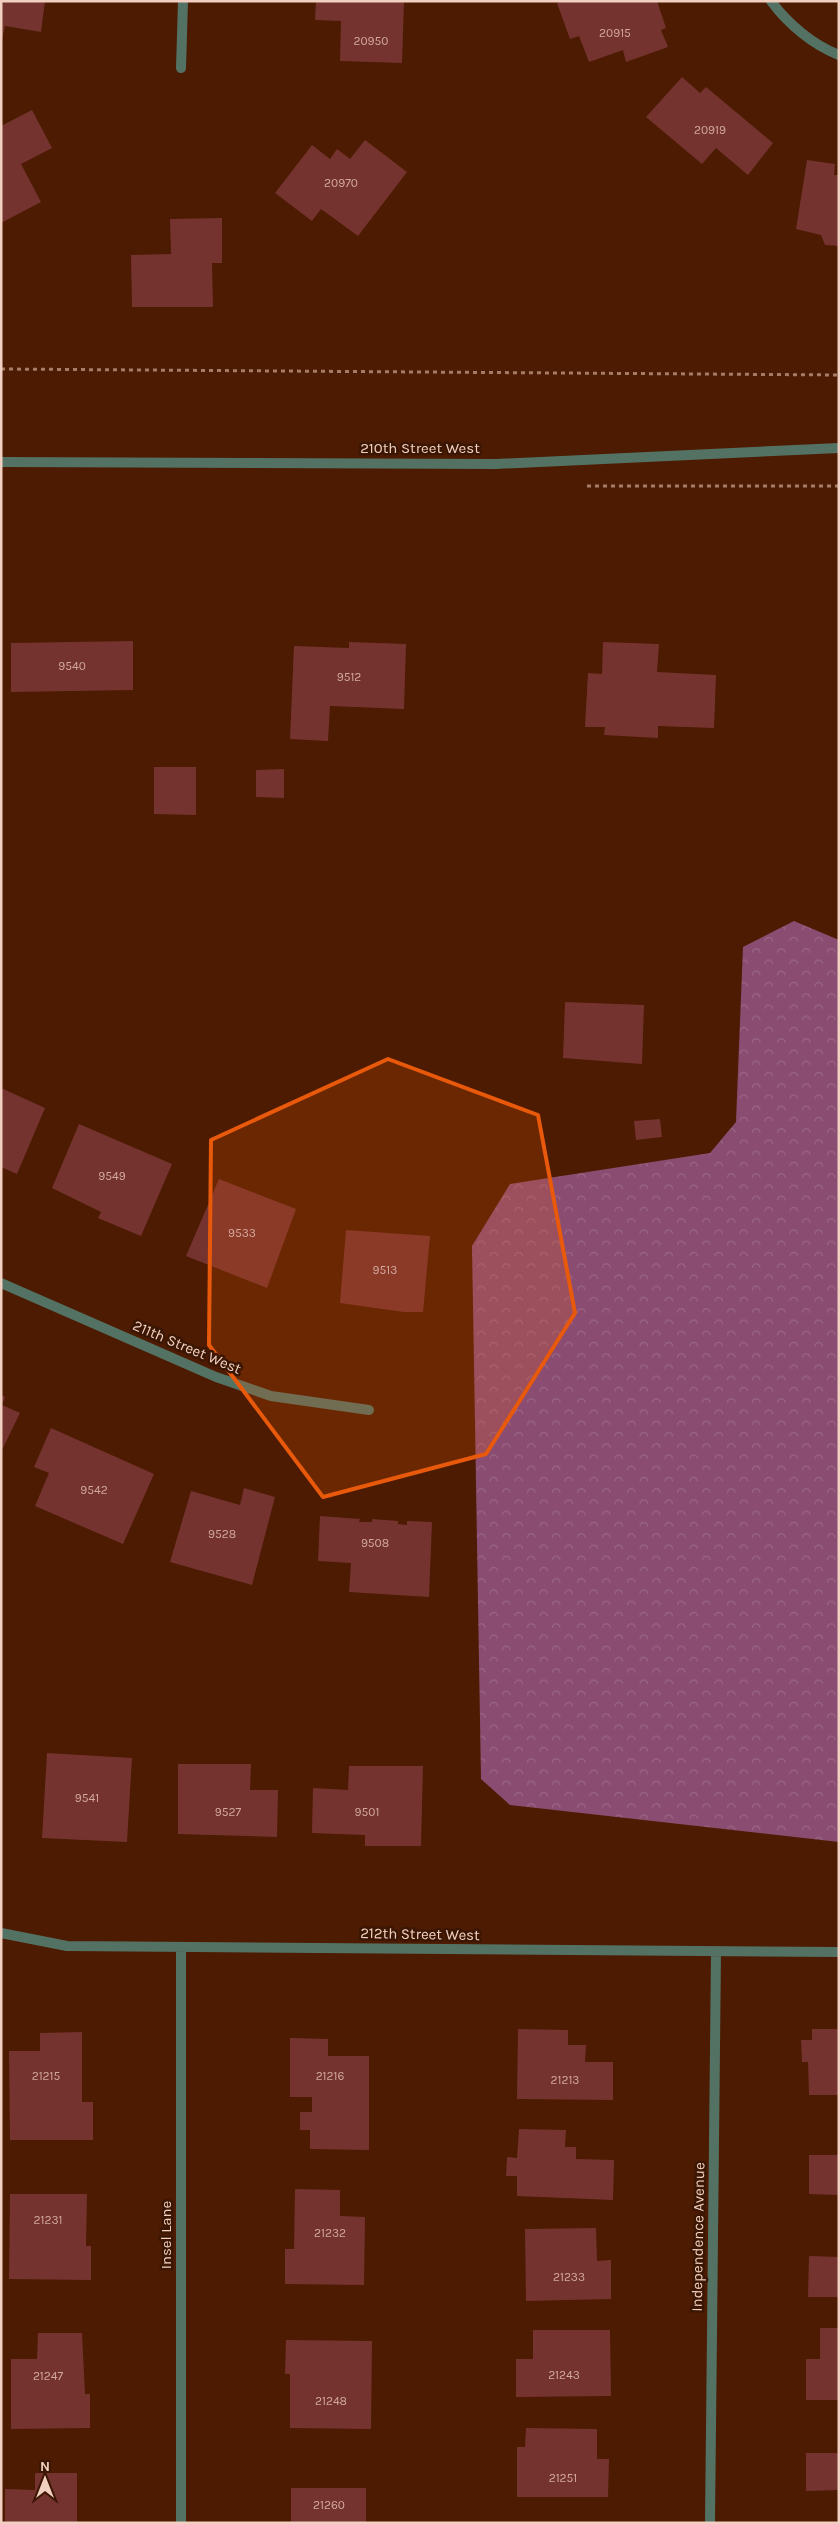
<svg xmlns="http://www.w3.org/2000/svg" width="840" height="2524" font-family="Karla,sans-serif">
	<defs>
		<pattern id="forest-crowns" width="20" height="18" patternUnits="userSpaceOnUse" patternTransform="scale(1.25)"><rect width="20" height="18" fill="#8a4d71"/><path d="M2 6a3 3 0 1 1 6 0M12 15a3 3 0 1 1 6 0" fill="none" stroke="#9b6684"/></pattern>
	</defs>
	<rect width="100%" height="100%" fill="#4c1b01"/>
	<path fill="url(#forest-crowns)" d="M794,921L839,940V1842L510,1805L481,1779L472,1246L510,1184L710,1153L736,1122L743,947Z"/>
	<path fill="#753330" d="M1,1H45L41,32L5,26L1,44Z
		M316,1H404L402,63L340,61L341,21L315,20Z
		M563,1H657L666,28L661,30L668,47L626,62L623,50L589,62L579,36L570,39L557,3Z
		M682,77L700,93L706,87L773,143L748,175L716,148L702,164L646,117Z
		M32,110L52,148L21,164L41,202L1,223V126Z
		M365,140L407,172L358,236L321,209L312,221L275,193L312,145L330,159L337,149L350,159Z
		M807,160L835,164L834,175H839V246L825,245L821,235L796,229Z
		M222,218V263H212L213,307H132L131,255L171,254L170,219Z
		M133,641V690L11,692V643Z
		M349,642L406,644L404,709L330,706L328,741L290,739L294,646L349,648Z
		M603,642L659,644L657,672L716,675L714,728L658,726V738L604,735L605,727H585L588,673L602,674Z
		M154,767H196V815L154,814Z
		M284,769V798L256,797V770Z
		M565,1002L644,1005L642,1064L563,1058Z
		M1,1088L45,1108L17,1174L1,1167Z
		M660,1119L662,1137L636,1140L634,1121Z
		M79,1124L172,1164L141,1236L98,1218L101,1212L52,1188Z
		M219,1179L296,1209L267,1288L186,1256Z
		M346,1230L430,1236L423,1312H404L340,1303Z
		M1,1395L5,1397L2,1405L20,1413L1,1452Z
		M51,1428L154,1474L123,1544L35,1506L49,1473L34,1467Z
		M244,1488L275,1497L252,1585L170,1562L191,1491L240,1505Z
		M320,1516L360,1519L359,1522H372V1519L398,1521V1524L407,1525V1521L432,1522L429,1597L349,1592L351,1563L318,1561Z
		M47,1753L132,1758L127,1842L42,1838Z
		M178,1764H251L250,1790H278L277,1837L178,1834Z
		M349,1766H423L421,1846H365V1835L312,1833L313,1788L348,1790Z
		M518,2029L568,2030V2045H586L585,2062H613V2100L517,2099Z
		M812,2029H839V2095H809L808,2062H802L801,2040H812Z
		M82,2032V2102H93V2140H10L9,2051H40V2033Z
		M290,2038L328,2039V2056H369V2150L310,2149V2130H300V2112H312V2097H290Z
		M519,2129L566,2130L565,2147H576V2159L614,2160L613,2200L517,2196V2176H506L507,2157L517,2158Z
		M809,2155H839V2195L809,2194Z
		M295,2189L340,2190V2216L365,2217L364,2285L285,2284V2249H294Z
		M10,2194H87L86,2246H91V2280L9,2279Z
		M596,2228L597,2261L611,2260V2299L526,2301L525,2229Z
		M809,2256L839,2257V2297H808Z
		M820,2328H839V2400H806V2359H820Z
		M533,2330H610L611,2396L516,2397V2359H533Z
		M38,2333H82L85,2394H90V2428L11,2429V2359H37Z
		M286,2340L372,2341L371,2429L290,2428V2374H285Z
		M526,2428L597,2429V2459H609L608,2497H517V2447H525Z
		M806,2453H839V2490L806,2491Z
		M35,2473H77V2523H5V2489L35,2490Z
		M291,2488H366V2523H291Z"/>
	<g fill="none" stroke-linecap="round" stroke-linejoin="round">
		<path stroke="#a47c68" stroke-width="3" stroke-dasharray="4 4" stroke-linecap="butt" d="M1,369L839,375
			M587,486H839"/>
		<path stroke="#537264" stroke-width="10" d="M771,1C788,24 813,45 839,55
			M181,68L183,1
			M1,1283L216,1377L271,1396L369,1410
			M1,1933L67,1946L839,1952
			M181,1947V2523
			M710,2523L716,1952"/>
		<path stroke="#537264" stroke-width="10" d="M1,462L496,464L839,448"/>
	</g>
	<path fill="#e8590c" fill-opacity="0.2" stroke="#e8590c" stroke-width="4" stroke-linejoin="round" d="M388,1059L538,1115L575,1313L486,1454L323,1497L209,1345L211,1140Z"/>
	<g text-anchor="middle" stroke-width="5" stroke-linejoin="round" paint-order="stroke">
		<g font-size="12" fill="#d2a99e">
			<text x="615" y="37">20915</text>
			<text x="371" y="45">20950</text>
			<text x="710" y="134">20919</text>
			<text x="341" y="187">20970</text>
			<text x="72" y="670">9540</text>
			<text x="349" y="681">9512</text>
			<text x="112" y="1180">9549</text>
			<text x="242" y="1237">9533</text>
			<text x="385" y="1274">9513</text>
			<text x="94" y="1494">9542</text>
			<text x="222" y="1538">9528</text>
			<text x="375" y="1547">9508</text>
			<text x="87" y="1802">9541</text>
			<text x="228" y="1816">9527</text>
			<text x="367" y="1816">9501</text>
			<text x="46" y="2080">21215</text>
			<text x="330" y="2080">21216</text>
			<text x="565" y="2084">21213</text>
			<text x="48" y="2224">21231</text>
			<text x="330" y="2237">21232</text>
			<text x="569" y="2281">21233</text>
			<text x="564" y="2379">21243</text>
			<text x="48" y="2380">21247</text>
			<text x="331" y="2405">21248</text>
			<text x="563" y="2482">21251</text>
			<text x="329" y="2509">21260</text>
		</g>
		<g font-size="15" fill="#f1d0c2" stroke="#3b1603">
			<text x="420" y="453">210th Street West</text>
			<text transform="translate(187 1347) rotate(23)" y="5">211th Street West</text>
			<text transform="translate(420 1934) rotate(1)" y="5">212th Street West</text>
			<text transform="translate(166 2235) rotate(-90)" y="5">Insel Lane</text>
			<text transform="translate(698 2237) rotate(-89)" y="5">Independence Avenue</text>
		</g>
	</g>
	<rect width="840" height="2524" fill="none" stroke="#f1d0c2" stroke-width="5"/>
	<g transform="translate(45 2479)" stroke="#3b1603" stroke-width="4" paint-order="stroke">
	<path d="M0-4L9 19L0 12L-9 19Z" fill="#f1d0c2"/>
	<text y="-8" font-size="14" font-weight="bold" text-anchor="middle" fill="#f1d0c2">N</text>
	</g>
</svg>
